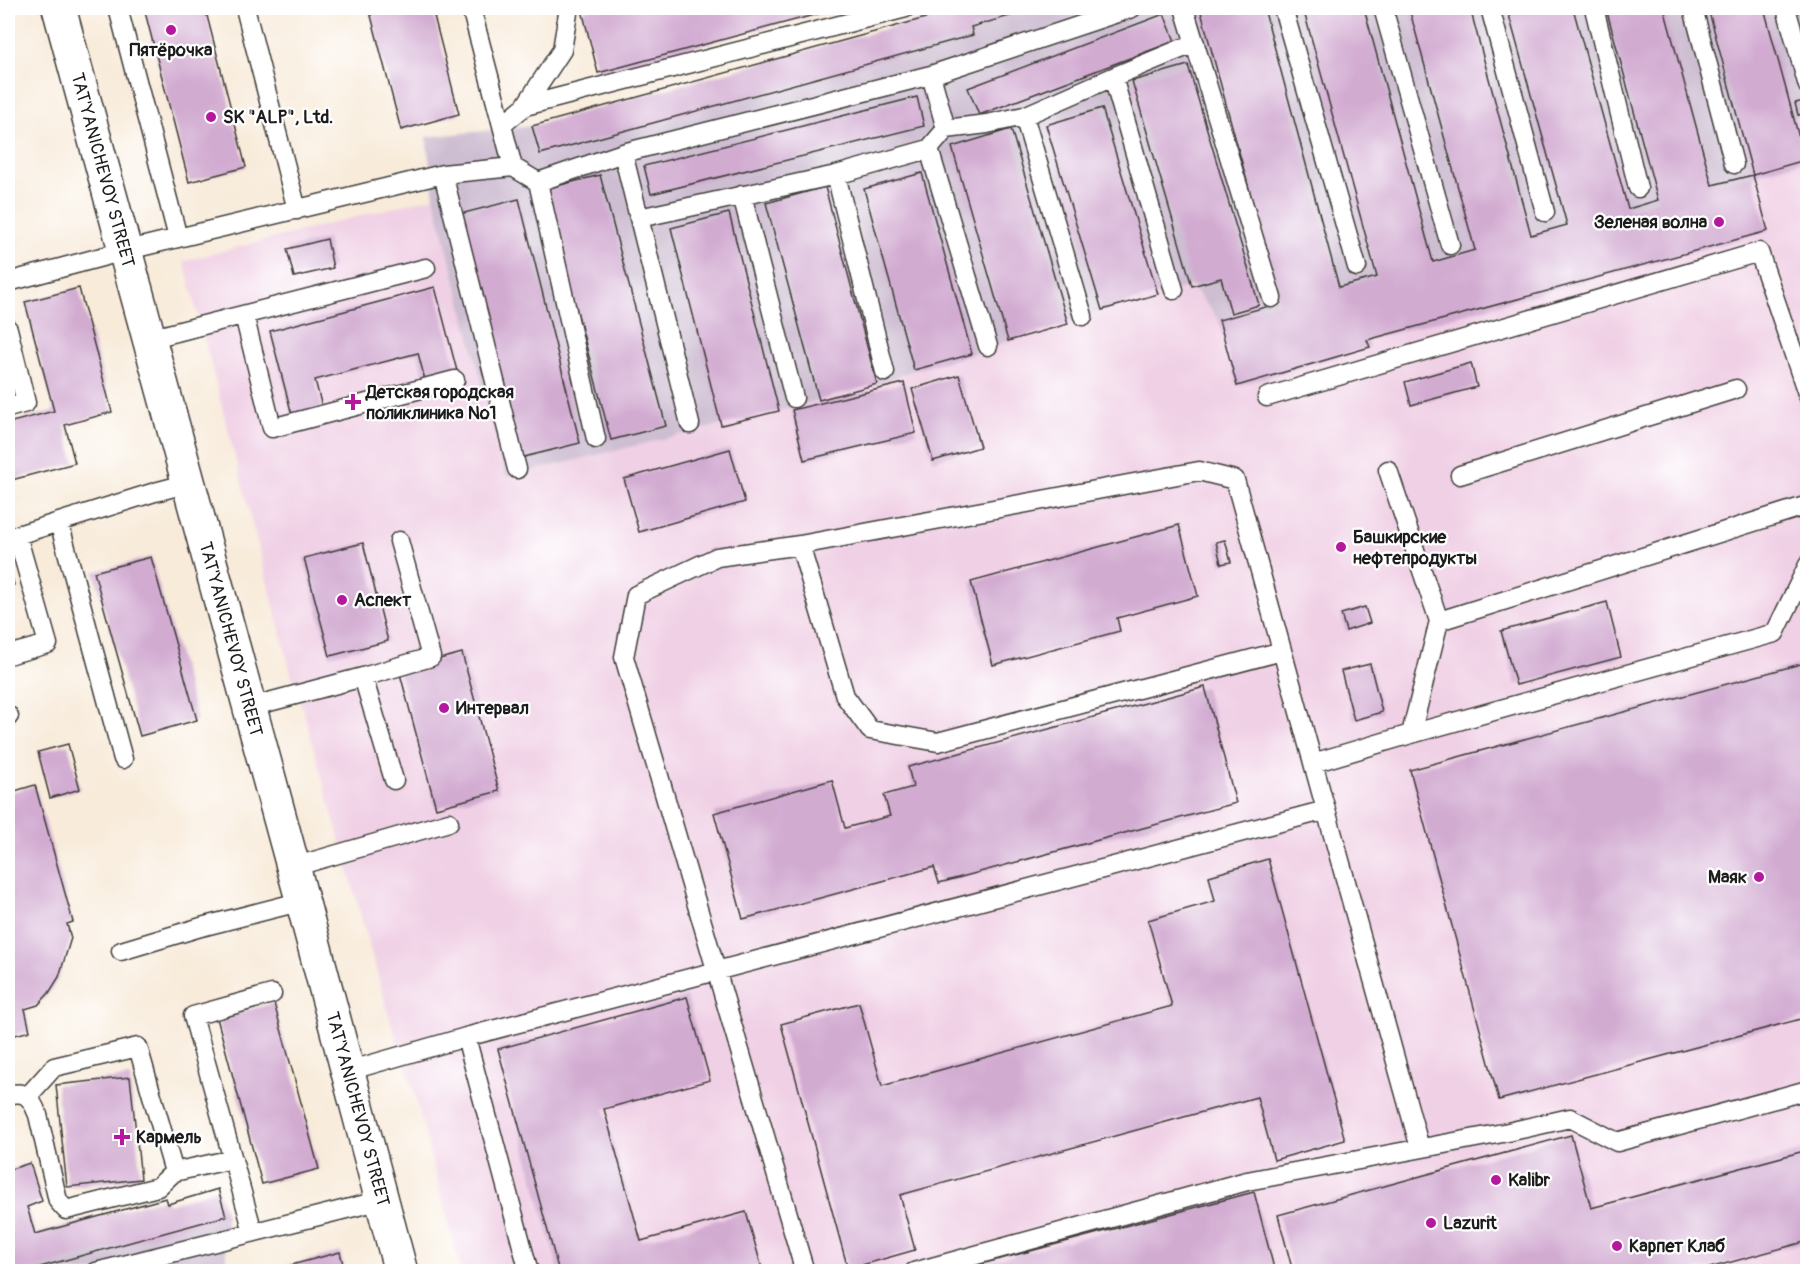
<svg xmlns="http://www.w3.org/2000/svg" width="1815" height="1279" font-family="Pangolin,sans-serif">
	<rect width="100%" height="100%" fill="#fff"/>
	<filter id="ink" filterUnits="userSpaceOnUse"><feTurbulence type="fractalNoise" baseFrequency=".0167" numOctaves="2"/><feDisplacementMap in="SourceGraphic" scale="12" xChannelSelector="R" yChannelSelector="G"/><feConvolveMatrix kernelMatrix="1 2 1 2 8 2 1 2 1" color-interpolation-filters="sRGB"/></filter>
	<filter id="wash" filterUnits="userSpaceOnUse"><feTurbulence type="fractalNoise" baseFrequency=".008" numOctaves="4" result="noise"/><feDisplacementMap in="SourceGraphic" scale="24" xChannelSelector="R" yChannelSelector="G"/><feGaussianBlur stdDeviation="1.35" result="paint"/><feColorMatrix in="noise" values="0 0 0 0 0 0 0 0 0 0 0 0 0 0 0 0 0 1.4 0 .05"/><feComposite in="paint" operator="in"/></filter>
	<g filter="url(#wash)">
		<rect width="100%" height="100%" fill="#f8ebda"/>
		<path fill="#f0d0e5" d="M1807,113V1271H461L413,1088L390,1019L304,713L292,676L184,261L434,197L506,477L779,411L877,384L914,370L972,354L1008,341L1068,324L1102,310L1158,294L1192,286L1220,320L1805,160L1794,117Z"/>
		<path fill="#cebed2" d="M962,8H1807V113L1794,117L1805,160L1219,320L1192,286L1158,294L1102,310L1068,324L1008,341L972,354L914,370L877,384L779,411L506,477L434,197L426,137L532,126Z
			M218,1189L226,1216V1271L8,1272V1232L32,1226L35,1234L166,1198L168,1204Z"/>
		<g id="blocks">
			<path fill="#d2abd1" d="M144,8H205L246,167L189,182Z
				M369,8H432L459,114L401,130Z
				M591,8H840L598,73L582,10Z
				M962,8H1037L971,27L973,35L540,154L532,126Z
				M1200,8H1264L1339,287L1377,277L1303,8H1364L1433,262L1475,250L1409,8H1470L1531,235L1567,225L1507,8H1573L1628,209L1658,200L1606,8H1664L1712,185L1753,175L1768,231L1367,340L1370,347L1237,386L1219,320L1280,303Z
				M1708,8H1764L1805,160L1753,175Z
				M1795,8H1808V58Z
				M1164,14L1175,41L979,115L968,88Z
				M1188,65L1259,305L1231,313L1221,278L1192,286L1132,81Z
				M917,97L924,126L651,194L644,166Z
				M1808,100V113L1798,115L1795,103Z
				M1102,108L1158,294L1102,310L1046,125Z
				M1011,129L1068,324L1008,341L952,147Z
				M922,173L972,354L914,370L864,189Z
				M600,175L666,426L611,440L545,189Z
				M825,187L877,384L819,400L766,203Z
				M519,199L580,443L520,458L460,214Z
				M729,213L779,411L721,425L671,228Z
				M327,239L333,268L294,277L287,249Z
				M435,287L457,371L425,380L418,353L315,380L322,407L292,415L270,331Z
				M79,288L112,412L65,425L75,463L8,481V423L54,411L25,302Z
				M1471,363L1477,387L1411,405L1405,382Z
				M959,375L980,447L933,461L912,389Z
				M904,383L916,433L804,460L792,410Z
				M730,449L745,502L639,532L624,479Z
				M1179,525L1198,596L1117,618L1120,631L993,665L971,582Z
				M1225,540L1231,562L1221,564L1216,542Z
				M363,543L388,641L330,656L304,558Z
				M151,557L197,720L140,736L94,572Z
				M8,561L14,585L8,587Z
				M1607,602L1621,657L1516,685L1501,631Z
				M1365,607L1370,623L1346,631L1341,614Z
				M462,653L499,791L436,808L399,670Z
				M1808,662V1017L1499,1100L1410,770Z
				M1370,664L1382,712L1354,720L1341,671Z
				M1205,687L1236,803L939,883L934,867L743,919L714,813L832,780L845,828L890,816L884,795L913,787L908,767Z
				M68,744L80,789L50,798L38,752Z
				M35,785L73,922L67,924L71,938L59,977L49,993L38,1005L25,1009L30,1031L8,1037V793Z
				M1268,859L1345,1140L1274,1160L1257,1097L900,1195L915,1250L848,1269L781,1024L859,1003L882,1086L1172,1006L1148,920L1215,901L1209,876Z
				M687,997L710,1080L604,1109L641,1241L746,1212L763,1272H559L498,1049Z
				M274,1003L319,1169L262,1184L217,1018Z
				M130,1077L141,1179L67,1187L56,1085Z
				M1571,1135L1591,1208L1808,1150V1241L1695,1272H1293L1278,1215Z
				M30,1163L42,1201L27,1207L35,1234L166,1198L168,1204L218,1189L226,1216L22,1272H8V1170Z
				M1254,1192L1275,1272H955V1271Z
				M340,1252L345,1272H269V1271Z"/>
		</g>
	</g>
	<g filter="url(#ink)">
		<use href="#blocks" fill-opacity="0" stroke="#3d3b38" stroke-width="1.5"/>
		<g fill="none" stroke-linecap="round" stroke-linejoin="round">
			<defs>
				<path id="service" d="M118,8L178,238
					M245,8L297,210
					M1184,8L1272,298
					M1283,8L1357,267
					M1383,8L1450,245
					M1490,8L1545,212
					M1594,8L1638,188
					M1693,8L1734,164
					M1786,8L1808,86
					M1113,77L1174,290
					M525,106L906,8
					M502,125L525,106L562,50L568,13L567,8
					M946,129L987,124L1024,116
					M929,149L988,346
					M623,153L690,424
					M513,167L538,182L623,153L931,75L1132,8
					M443,174L517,469
					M836,175L885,372
					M538,182L596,439
					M742,195L794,398
					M639,218L836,175L929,149L946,129L931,75
					M8,282L124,251L443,174L513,167L471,8
					M244,315L272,428L455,380
					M1083,316L1024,116L1113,77L1195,43
					M8,329L26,403L8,408
					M149,339L426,268
					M1267,397L1759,252L1808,396
					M1388,470L1439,621L1808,505
					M1460,475L1736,389
					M59,522L123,759
					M8,538L155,492L189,483
					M800,545L845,696L870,730L938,742L1282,651
					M8,655L48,644L17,535
					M363,677L431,657L399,541
					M250,707L363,677L394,780
					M8,717L9,716
					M1411,734L1439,621
					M1313,763L1411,734L1775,633L1808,565
					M293,867L449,822
					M121,951L201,927L303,901
					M466,1037L1326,810L1420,1148
					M348,1071L466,1037L529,1272
					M8,1095C27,1090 31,1098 38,1115L58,1201L66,1210L158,1187L174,1172
					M28,1096L54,1067L138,1047L174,1172L233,1159
					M253,1232L193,1016L272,994
					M96,1272L382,1200
					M805,1272L624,657L636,595L717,557L800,545L1199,471L1235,480L1326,810
					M914,1272L1247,1181L1508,1132L1570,1118L1617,1142L1808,1090"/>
				<path id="minor" d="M59,8C139,306 222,604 303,903C336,1026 368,1149 401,1272"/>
			</defs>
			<use href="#service" stroke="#3d3b38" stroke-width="21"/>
			<use href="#minor" stroke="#3d3b38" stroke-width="36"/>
			<use href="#service" stroke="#fff" stroke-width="18"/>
			<use href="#minor" stroke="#fff" stroke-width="33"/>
		</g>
	</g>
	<g fill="#b5179e" stroke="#fff" stroke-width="2">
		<circle cx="171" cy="30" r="6"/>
		<circle cx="211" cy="117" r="6"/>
		<circle cx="1719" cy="222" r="6"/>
		<path d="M350 393h6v6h6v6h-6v6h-6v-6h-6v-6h6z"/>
		<circle cx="1341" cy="547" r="6"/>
		<circle cx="342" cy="600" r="6"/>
		<circle cx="444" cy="708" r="6"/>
		<circle cx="1759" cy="877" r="6"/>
		<path d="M119 1128h6v6h6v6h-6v6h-6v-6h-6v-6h6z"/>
		<circle cx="1496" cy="1180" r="6"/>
		<circle cx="1431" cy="1223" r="6"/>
		<circle cx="1617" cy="1246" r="6"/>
	</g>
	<g text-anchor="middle" stroke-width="4.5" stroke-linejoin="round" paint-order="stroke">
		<g font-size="18" font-weight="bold" fill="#1c1c1c" stroke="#fff" text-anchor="start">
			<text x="171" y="56" text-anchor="middle">Пятёрочка</text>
			<text x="223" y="123">SK "ALP", Ltd.</text>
			<text x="1707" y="228" text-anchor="end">Зеленая волна</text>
			<text x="366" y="398">Детская городская<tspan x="366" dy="21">поликлиника №1</tspan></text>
			<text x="1353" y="543">Башкирские<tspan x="1353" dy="21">нефтепродукты</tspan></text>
			<text x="354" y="606">Аспект</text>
			<text x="456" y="714">Интервал</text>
			<text x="1747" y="883" text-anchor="end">Маяк</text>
			<text x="136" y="1143">Кармель</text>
			<text x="1508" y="1186">Kalibr</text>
			<text x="1443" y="1229">Lazurit</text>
			<text x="1629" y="1252">Карпет Клаб</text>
		</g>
		<g font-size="18" fill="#1c1c1c" stroke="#fff">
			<text transform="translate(103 170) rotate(75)" y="6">TAT'YANICHEVOY STREET</text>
			<text transform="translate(231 639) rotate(75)" y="6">TAT'YANICHEVOY STREET</text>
			<text transform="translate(358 1109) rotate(75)" y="6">TAT'YANICHEVOY STREET</text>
		</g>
	</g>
	<rect width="1815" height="1279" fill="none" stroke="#fff" stroke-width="30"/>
</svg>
